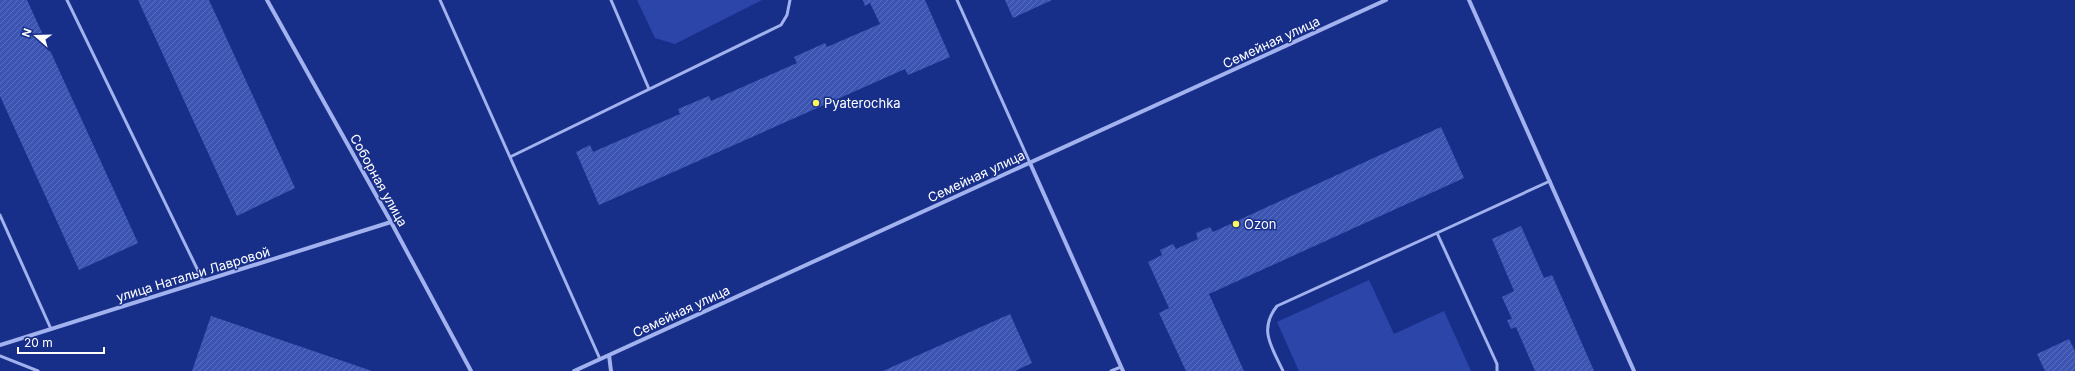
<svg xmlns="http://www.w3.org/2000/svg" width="2075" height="371" font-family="Inter,sans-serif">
	<defs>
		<pattern id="building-hatch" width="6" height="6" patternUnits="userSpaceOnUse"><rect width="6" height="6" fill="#3d55b2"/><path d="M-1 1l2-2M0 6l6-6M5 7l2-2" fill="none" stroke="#5a6ebe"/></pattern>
	</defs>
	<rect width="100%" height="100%" fill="#182f8a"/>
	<path fill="#2b45a9" d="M637,0H762L675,44L655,38Z
		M1369,280L1394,334L1444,311L1471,371H1299L1277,322Z"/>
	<path fill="url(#building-hatch)" d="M0,0H27L138,243L79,270L0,96Z
		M138,0H209L295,188L237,216Z
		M863,0H925L950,57L908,75L905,69L599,205L576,152L590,145L593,152L680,114L678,109L709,96L711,101L797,63L794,57L825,43L827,47L880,24L870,3L865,6Z
		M1005,0H1052L1013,18Z
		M1441,127L1464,178L1209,294L1244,371H1186L1159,313L1169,308L1148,262L1162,255L1160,250L1173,244L1176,249L1198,239L1196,233L1210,227L1213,232Z
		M1521,226L1544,278L1552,275L1594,371H1535L1516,327L1511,329L1507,320L1512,319L1502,297L1514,291L1492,239Z
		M1010,314L1032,363L1015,371H883Z
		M211,316L372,371H192Z
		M2069,339L2075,351V371H2045L2037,354Z"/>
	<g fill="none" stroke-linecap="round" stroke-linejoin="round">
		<path stroke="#a2b2ee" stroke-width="3" d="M67,0L203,281
			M440,0L600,359
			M611,0L649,89
			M957,0L1030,163
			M510,157L781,25L787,15L790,0
			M0,215L51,329
			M0,356L38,371
			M1111,371L1121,367
			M1283,371C1272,347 1258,330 1277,306L1437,233
			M1497,371V364L1437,233L1550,181"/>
		<path stroke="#a2b2ee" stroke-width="4" d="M267,0L391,222L471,371
			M1469,0L1634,371
			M1030,163L1123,371
			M0,345L391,222
			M609,355L611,371
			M574,371L1386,0"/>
	</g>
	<g fill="#fff75e" stroke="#182f8a" stroke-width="1.5">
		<circle cx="816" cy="103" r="4"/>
		<circle cx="1236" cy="224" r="4"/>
	</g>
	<g text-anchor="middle" stroke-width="3" stroke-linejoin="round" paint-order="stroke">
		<g font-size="13" fill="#fff" stroke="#182f8a">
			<text transform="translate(1271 42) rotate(-25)" y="5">Семейная улица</text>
			<text transform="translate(976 176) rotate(-25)" y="5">Семейная улица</text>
			<text transform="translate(379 180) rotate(61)" y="5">Соборная улица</text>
			<text transform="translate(193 274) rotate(-17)" y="5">улица Натальи Лавровой</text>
			<text transform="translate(681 311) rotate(-25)" y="5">Семейная улица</text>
		</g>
		<g font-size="13" fill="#fff" stroke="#182f8a" text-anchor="start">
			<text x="824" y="108">Pyaterochka</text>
			<text x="1244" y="229">Ozon</text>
		</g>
	</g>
	<g transform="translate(36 36) rotate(290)" stroke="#182f8a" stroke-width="3" paint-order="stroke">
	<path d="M0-3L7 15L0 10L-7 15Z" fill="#ffffff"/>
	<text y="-6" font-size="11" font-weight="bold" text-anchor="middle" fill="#ffffff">N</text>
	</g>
	<path d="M18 347v6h86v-6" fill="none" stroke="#ffffff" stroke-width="2"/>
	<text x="24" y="347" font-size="12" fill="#ffffff" stroke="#182f8a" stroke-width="3" paint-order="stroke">20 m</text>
</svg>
